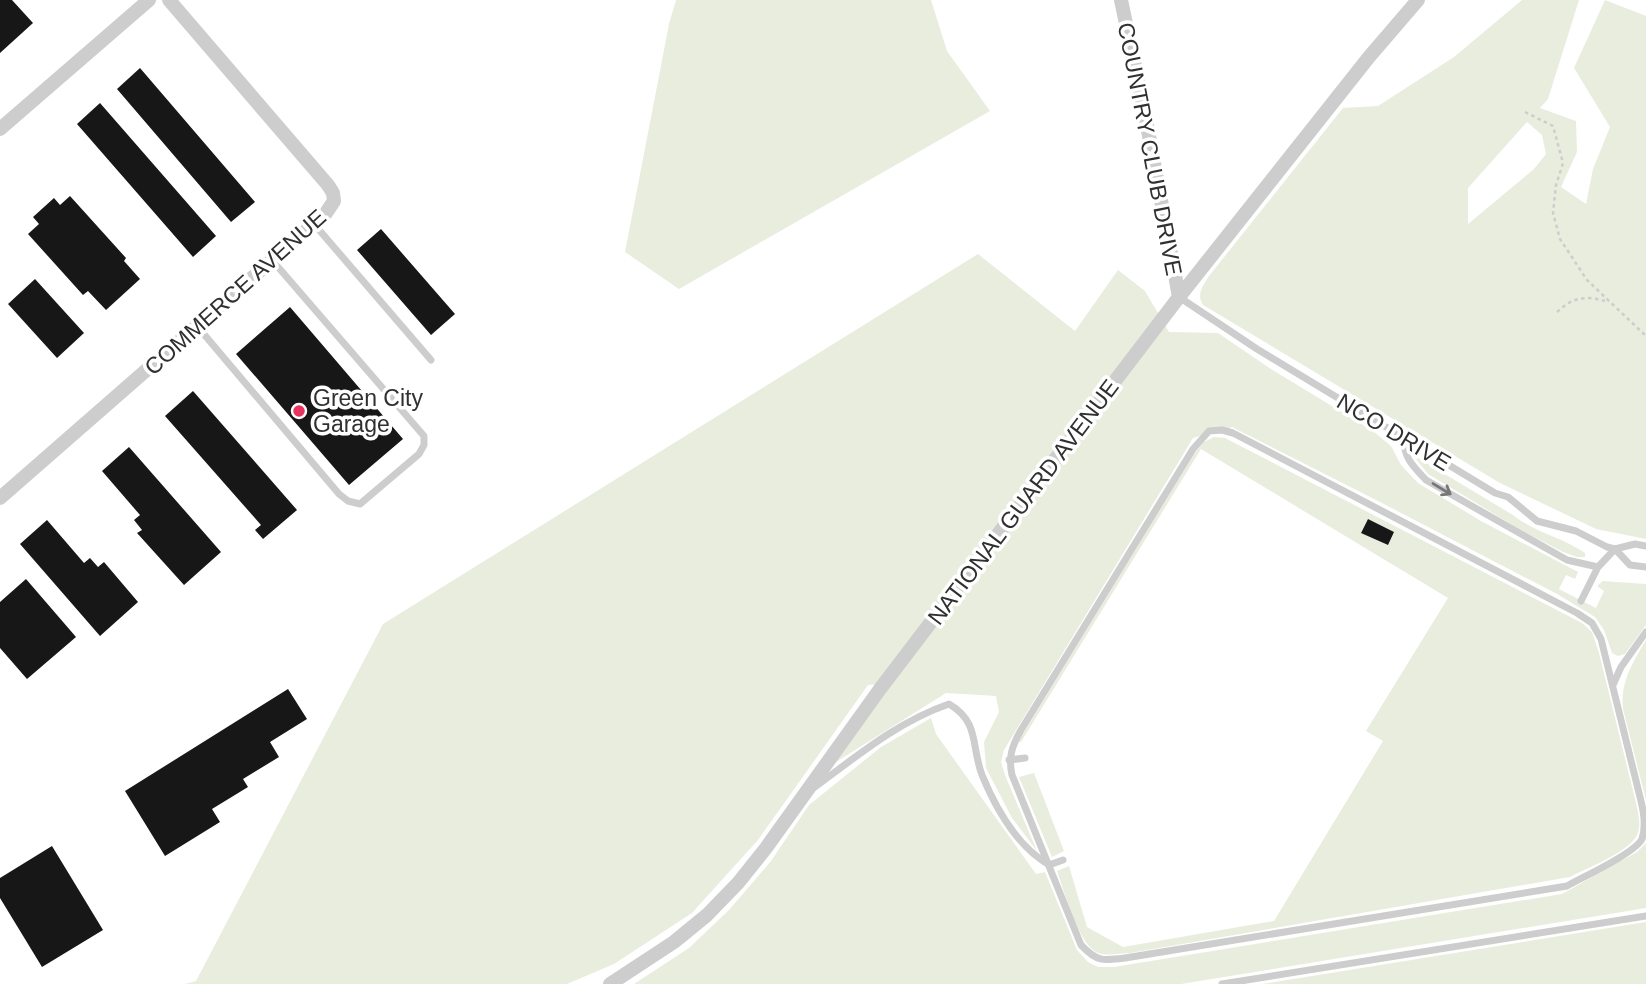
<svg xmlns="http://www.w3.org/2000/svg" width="1646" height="984" font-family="Helvetica,sans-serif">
	<rect width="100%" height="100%" fill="#fff"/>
	<path fill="#e9edde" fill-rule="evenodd" d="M676,0H931L947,51L990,111L679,289L625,252L669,24Z
		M1522,0H1579L1548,99L1540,108L1576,121L1577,152L1561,187L1586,204L1593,169L1610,127L1574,68L1605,0L1646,16V539L1596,529L1500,483L1203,305C1196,294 1203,286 1209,276L1343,108L1378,106L1454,57ZM1527,122L1542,135L1546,154L1534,169L1468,224V188Z
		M978,254L1075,331L1118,270L1145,291L1169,332L1218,333L1271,369L1373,431L1391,446L1401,465L1418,483L1481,521L1578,572L1575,579L1566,575L1559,589L1596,608L1604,591L1597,586L1603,581L1646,584V625L1625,654L1618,656L1612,653L1604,630L1595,617L1557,594L1380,502L1232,427L1193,438L1004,750L1001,762L1005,775L1037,851L1012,818L986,768L984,742L999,712L996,696L946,693L836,762L892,683L868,685L758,840L692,913L614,964L567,984H185L196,981L383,624Z
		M1214,437L1225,438L1582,623L1592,632L1599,653L1637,807C1639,817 1641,826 1637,835C1629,852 1587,868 1570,877L1130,953C1119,953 1106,957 1096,952C1078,942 1064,891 1057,871L1069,866L1087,927L1123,947L1274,921L1383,741L1366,731L1448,598L1201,449L1021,742H1018L1194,454L1204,442ZM1368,519L1394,532L1387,545L1361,532Z
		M1413,455L1513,515C1534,532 1563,538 1585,553V557H1577L1563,552L1521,530L1428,474Z
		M1646,640V800L1623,709C1620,682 1633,662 1646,640Z
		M931,718L936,734L1036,874L1045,872L1077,950L1088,962L1098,967H1114L1562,894L1637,852L1646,843V908L1181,984H634L689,948L729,910L771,861L809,805L881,747Z
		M1034,773L1064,851L1052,857L1019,777Z
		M1646,922V984H1262Z"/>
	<path fill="#171717" d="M0,0H12L33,23L0,53Z
		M140,68L255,202L231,222L117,89Z
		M100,103L216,236L193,257L77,124Z
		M70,196L126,258L124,261L140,279L106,310L88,291L83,295L28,234L39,224L33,217L54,198L60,205Z
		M381,229L455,314L431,335L357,250Z
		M35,279L84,333L57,358L8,304Z
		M290,307L403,439L349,485L236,354Z
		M193,391L297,510L263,539L255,530L261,525L165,416Z
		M129,447L221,552L184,585L137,533L142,530L134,520L140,515L102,471Z
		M1368,519L1394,532L1388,545L1361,533Z
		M47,520L84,563L90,558L98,567L104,562L138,602L100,636L20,544Z
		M26,579L76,637L27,679L0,648V602Z
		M288,689L307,719L270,742L279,757L243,779L248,787L212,809L220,822L165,856L125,791Z
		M52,846L103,930L42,967L0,898V878Z"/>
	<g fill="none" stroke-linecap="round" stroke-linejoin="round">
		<path stroke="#cdcdcd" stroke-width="2.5" stroke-dasharray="3.5 3.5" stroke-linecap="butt" d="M1525,112L1553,126L1563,163L1556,185L1553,213L1560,239L1587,280L1646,336
			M1557,312C1572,298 1584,295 1605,301"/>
		<path stroke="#cdcdcd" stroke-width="7" d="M314,224L431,360
			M1179,297L1257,349L1495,493L1508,497L1537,521L1576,531L1607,547L1615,549L1635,544L1646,546
			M197,326L339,494L348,501L360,504L419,454L424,445V436L272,260
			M1222,430L1233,433L1577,613L1592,623L1601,639L1641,801C1644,813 1646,827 1642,839C1635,853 1583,877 1567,886L1125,958C1103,961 1097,962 1081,945L1012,775C1008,757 1012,746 1021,730L1193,449L1209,431Z
			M1404,438C1403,457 1413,466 1426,480L1567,560L1598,567
			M1615,549L1630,565L1646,567
			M1581,601L1598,567L1615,549
			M1613,685L1621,667L1646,632
			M1009,760L1025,758
			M815,787C857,756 899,721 949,704C980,722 971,747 982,775C996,809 1017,846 1049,865L1063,860
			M1222,984L1646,916"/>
		<path stroke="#cdcdcd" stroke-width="14" d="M1121,0L1144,109L1179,297
			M0,129L149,0
			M0,498L326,213L334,201L333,193L328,185L169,0
			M610,984L674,942L707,915L738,883L766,848L880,689L1179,297L1369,57L1418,0"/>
	</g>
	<defs><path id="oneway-shaft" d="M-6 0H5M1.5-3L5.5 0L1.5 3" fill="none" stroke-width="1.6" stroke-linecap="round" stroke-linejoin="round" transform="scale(1.75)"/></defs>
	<use stroke="#777" href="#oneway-shaft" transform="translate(1442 489) rotate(31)"/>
	<circle fill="#e83260" stroke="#fff" stroke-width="2.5" cx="299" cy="411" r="7"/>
	<g text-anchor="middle" stroke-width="7" stroke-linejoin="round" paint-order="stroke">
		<g font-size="23" fill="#303030" stroke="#fff">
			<text transform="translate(1150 149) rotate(79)" y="8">COUNTRY CLUB DRIVE</text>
			<text transform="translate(235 292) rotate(-42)" y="8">COMMERCE AVENUE</text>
			<text transform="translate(1394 432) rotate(31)" y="8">NCO DRIVE</text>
			<text transform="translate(1023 502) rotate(-53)" y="8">NATIONAL GUARD AVENUE</text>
		</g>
		<g font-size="23" fill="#303030" stroke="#fff" text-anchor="start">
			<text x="313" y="406">Green City<tspan x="313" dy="26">Garage</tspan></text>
		</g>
	</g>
</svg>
